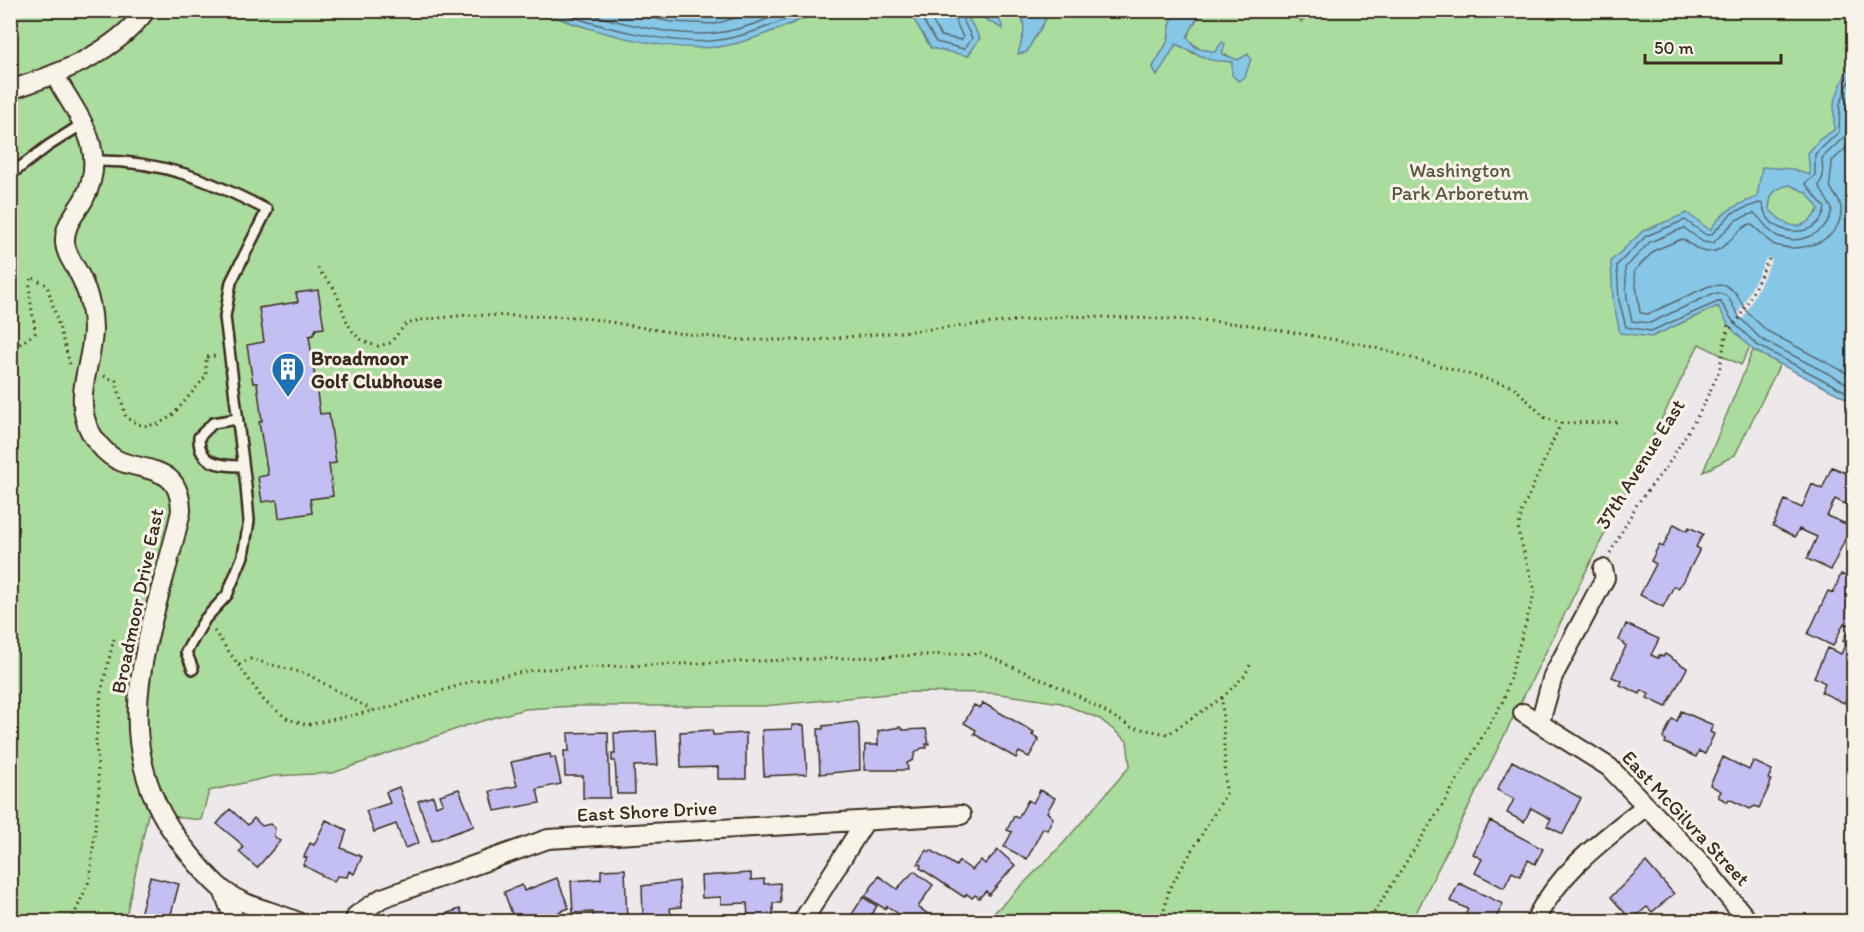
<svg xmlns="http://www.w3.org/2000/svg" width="1864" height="932" font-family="Itim,sans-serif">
	<rect width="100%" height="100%" fill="#ede9ea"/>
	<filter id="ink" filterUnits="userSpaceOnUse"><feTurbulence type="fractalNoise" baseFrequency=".0167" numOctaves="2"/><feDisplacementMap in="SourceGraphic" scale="12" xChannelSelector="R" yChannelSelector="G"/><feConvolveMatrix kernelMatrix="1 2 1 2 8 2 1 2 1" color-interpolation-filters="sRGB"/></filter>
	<g filter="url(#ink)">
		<path fill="#aadc9d" stroke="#72835e" stroke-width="1.5" d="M909,10L931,48L967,16L970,11L1002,28L997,11H1025L1023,14L1024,32L1019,53L1027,52C1033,37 1044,27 1049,11H1181L1171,21L1168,41L1153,67L1157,75L1176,44L1195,54L1232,62L1245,77L1247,55L1238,60C1231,58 1224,53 1216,52C1201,50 1196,49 1187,37L1201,11H1295L1301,22L1315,10L1853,11V256L1813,246L1651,337L1718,306L1760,327L1741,365L1699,344L1412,921H986L1061,846L1130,766L1127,741L1100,719L1061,703L993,693L909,692L764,706H576L525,709L465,726L333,773L274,776L209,791L201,820L148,814L125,921H11L10,11H540L568,22L619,36L670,44L718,47L779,29L821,11Z
			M1753,350L1780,364L1735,455L1703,472Z"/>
		<path fill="#86c7e7" stroke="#688897" stroke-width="1.5" fill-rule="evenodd" d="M540,11H821C792,23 750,43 718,47C664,52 589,31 540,11Z
			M909,11H970L967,16L980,38L968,56L931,48Z
			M972,11H997L1003,29Z
			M1025,11H1049C1044,27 1033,37 1027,52L1018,54L1024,32L1023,14Z
			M1181,11H1201L1187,37L1196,48L1215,52L1222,42L1225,44L1222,54L1238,60L1248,54L1251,59L1245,77L1238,81L1232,75V62L1210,60L1176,44L1157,76L1153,67L1168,41L1171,21Z
			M1853,62V402L1753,350L1729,326L1718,306L1651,337L1620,333L1613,300L1611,261L1643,231L1687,213L1710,230C1722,211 1736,205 1757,197L1762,167L1791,169L1810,175L1808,153L1820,139L1834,130V103L1849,64ZM1790,185L1807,193L1819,209C1802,235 1787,228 1769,209C1770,193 1775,188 1790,185Z"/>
		<path fill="#ede9ea" d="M1767,257L1772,260L1743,319L1737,316Z"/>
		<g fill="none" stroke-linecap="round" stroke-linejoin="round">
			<path stroke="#59696e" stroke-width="1.5" d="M555,10C593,26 678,47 719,40C748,36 779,23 806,10
				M576,10C616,22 676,38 717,33C740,30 767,20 788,10
				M610,10L672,22L715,24L762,10
				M917,10L936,42L964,49L972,38L962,18L964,10
				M926,10L941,36L961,40L963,37L955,20V10
				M1854,69L1840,104L1839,132L1815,154V176L1805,183L1825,208C1820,242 1765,237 1763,204L1759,203L1732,213L1711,235H1706L1685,220L1646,236L1617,265L1619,300L1626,327L1651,331L1720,301L1734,323L1757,345L1854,396
				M1854,89L1847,105L1846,135L1822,158L1823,176L1819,186L1832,209C1828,234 1799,246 1777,236C1767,231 1762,219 1754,213L1736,220L1713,243L1703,242L1684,228L1650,242L1625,268L1627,299L1632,321L1650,323L1712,294L1719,293L1728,297L1740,318L1761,339L1854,387
				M1854,141L1832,161C1832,169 1830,176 1830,184C1830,192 1841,199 1841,208C1843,242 1800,254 1775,245C1765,240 1760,229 1750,224C1732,231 1725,257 1703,251C1695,249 1689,242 1682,239L1655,250L1634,271L1640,313L1648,314L1709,286L1725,285L1735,292L1747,312L1767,331L1854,377"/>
		</g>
		<path fill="#c3bff2" stroke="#3b2a1e" stroke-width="1.5" d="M318,290L324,328L316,329L313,335L309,336L320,414L329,413L336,463L329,464L333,496L310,499L312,513L279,518L277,500L262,502L258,477L268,475L259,422L262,421L257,383H253L247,345L264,342L259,308L298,302L296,293Z
			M1832,467L1854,476V484L1845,504L1835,499L1827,516L1851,526L1831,570L1807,559L1817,537L1799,529L1795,537L1773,526L1785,500L1802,508L1812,484L1822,489Z
			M1674,524L1687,531L1689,527L1703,534L1696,547L1700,549L1683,582L1678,588L1674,586L1663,607L1640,595L1656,564L1651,561L1659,545L1663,547Z
			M1841,574L1854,580V646L1846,657L1854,660V683L1844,703L1821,692L1825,683L1814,677L1827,648L1841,654L1846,643L1843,641L1850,626L1844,623L1833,646L1808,634L1828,591L1833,593Z
			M1626,624L1659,639L1651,655L1658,658L1659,655L1663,657L1665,654L1687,668L1666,707L1647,698L1649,694L1642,690L1640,694L1620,685L1622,681L1612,677L1626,646L1619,640Z
			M983,703L1034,732L1032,735L1039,739L1029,757L1019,752L1016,758L974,734L976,730L964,723L974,705L980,708Z
			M1681,711L1713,725L1710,732L1714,734L1705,754L1699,751L1696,757L1665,743L1666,740L1663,738L1672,719L1677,721Z
			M857,722L859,728L860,770L820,774L818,729H823V726Z
			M792,725H804L807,774L764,776L762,730L792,729Z
			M900,727L903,730L926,729L929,744H926L927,748H922L915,753L913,760L907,763L908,770H864L865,745H878V731Z
			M712,730L713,735L746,733V779H718V767L681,768L680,732Z
			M656,731L658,765L634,766L635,794H617L615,761H612V754H615L614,733Z
			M608,732L610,798H583V776H565L564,751H569L568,733Z
			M550,754L551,758L555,757L561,784L537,789L540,803L495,811L490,791L517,786L511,762Z
			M1723,757L1749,770L1753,761L1772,770L1768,779L1771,780L1770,785L1759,808L1755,806L1750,809L1729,799L1728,802L1718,797L1721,791L1710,785Z
			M1512,761L1581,798L1563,834L1547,826L1551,819L1531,808L1524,822L1507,813L1514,799L1497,790Z
			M399,787L419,843L405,848L396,824L374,832L366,811L390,803L386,792Z
			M459,789L474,826L432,841L418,801L433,796L436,806L443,803L440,795Z
			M1040,790L1055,798L1047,812L1053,818L1047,830L1043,828L1027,859L1004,847L1012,832L1007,830L1014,816L1018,818L1028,800L1033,803Z
			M230,809L248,825L254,818L262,826L270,824L275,828L274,836L280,841L257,868L239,852L243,848L238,841L217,824Z
			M326,820L347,830L341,848L362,857L354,874L349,871L347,877L337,876L334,882L303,865L307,858L304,857L310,843L314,845Z
			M1490,821L1543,849L1535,864L1528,860L1520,876L1512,872L1504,888L1475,873L1482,859L1473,854Z
			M927,850L930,852L931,850L956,866L959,861L972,870L981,860L985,864L998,850L1015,865L989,895L986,891L979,898L975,895L972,898L967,894L964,897L920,868L921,865L918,864Z
			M1646,862L1674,894L1652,912L1647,907L1631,920L1611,897Z
			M625,869L627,922H594L593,912L573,913L571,881L601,879V870Z
			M914,871L933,885L918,907L934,918V922H910L887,906L885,909L865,896L879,876L897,889Z
			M751,873V880L764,879V884L780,883L781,903H773V918L748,919L747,903L721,904V897L702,898L701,876Z
			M150,877L179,884L170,918L190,922H138Z
			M557,878L569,908L535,922H515L504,892L522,885L524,891Z
			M679,881L681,907L670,908L671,915L643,917L642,886Z
			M1459,883L1503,904L1494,922H1462L1468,909L1450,901Z
			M863,897L877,906L868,920L871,922H847Z
			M460,909L466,922H430L446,917L445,914Z"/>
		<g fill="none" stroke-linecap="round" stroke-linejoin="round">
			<defs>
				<path id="service" d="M95,161C161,160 210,180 267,210L231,282L225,317L246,486L249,521L243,556L227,595L205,619L186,652L193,669
					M10,175L48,146L84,123
					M237,419L213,423L199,437C198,464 220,466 242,466"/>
				<path id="minor" d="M54,74C77,116 110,149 84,199C75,215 64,224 65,243C66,256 77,268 82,280C89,295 93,312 93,329C93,358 77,389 85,418C89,435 105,456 122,462C152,472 180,468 181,511C155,629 97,737 183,846C195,861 208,878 223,890C244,907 274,911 298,922
					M10,90C59,74 115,53 146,10
					M1523,713L1609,767L1700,862L1749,922
					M1540,722L1553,676L1605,578L1603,569
					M223,890L235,922
					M354,922L357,915L382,898L548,839L961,815
					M802,922L864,823
					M1534,922C1560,870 1603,840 1646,806"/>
			</defs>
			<use href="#service" stroke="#3b2a1e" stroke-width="14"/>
			<use href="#minor" stroke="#3b2a1e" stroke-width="22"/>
			<path stroke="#3b2a1e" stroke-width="3" stroke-dasharray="1.5 4.5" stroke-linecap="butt" d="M318,268C322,276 328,280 333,287C346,309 343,339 378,346L390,343L405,325L419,320L468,315L581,317L669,332L741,340H816L1067,316L1200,320L1251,325L1365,345L1514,387L1545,418L1561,423L1522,511L1518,531L1535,591L1503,701L1445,801L1368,922
				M1727,333L1740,317L1769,259
				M10,351L35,333C34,313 27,297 31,277L47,285L70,364
				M104,376L116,381L126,418L143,426L158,424L172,416L206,376V357L216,356
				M1561,423L1621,422
				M1610,553L1637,504L1667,466L1700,412L1719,372L1728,324
				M214,631L265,702L288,719L307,725L387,708L473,681L541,669L981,653L1075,694L1131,727L1168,734L1222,698L1226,794L1169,889L1164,911L1158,922
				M239,664L250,659L307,674L372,710
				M1222,698L1244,676L1252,662
				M71,922L90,879L99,787L96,740L101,692L114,639"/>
			<use href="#service" stroke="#f7f3e8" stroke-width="9"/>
			<use href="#minor" stroke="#f7f3e8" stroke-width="18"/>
		</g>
	</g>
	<defs>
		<symbol id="building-pin" viewBox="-11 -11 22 30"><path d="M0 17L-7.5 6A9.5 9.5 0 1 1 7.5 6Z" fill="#1f6fb2" stroke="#f7f3e8"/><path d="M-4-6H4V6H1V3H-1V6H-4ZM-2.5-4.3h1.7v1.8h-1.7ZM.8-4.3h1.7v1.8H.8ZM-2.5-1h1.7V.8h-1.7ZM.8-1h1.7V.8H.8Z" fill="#fff"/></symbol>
	</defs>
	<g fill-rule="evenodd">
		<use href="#building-pin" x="269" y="350" width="38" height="52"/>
	</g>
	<g text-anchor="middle" stroke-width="6" stroke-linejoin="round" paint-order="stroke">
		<g font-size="20" fill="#57563e" stroke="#f7f3e8">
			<text x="1460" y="177">Washington<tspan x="1460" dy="23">Park Arboretum</tspan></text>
		</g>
		<g font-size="20" font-weight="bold" fill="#3b2a1e" stroke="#f7f3e8" text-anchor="start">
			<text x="311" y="365">Broadmoor<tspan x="311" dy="23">Golf Clubhouse</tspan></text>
		</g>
		<g font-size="20" fill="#3b2a1e" stroke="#f7f3e8">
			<text transform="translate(1640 464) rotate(-58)" y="7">37th Avenue East</text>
			<text transform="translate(137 601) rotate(-78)" y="7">Broadmoor Drive East</text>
			<text transform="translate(647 811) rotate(-3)" y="7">East Shore Drive</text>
			<text transform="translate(1686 818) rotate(47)" y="7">East McGilvra Street</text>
		</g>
	</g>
	<rect width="1864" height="932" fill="none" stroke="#f7f3e8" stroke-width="36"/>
	<rect x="18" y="18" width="1828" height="896" fill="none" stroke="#3b2a1e" stroke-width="2" filter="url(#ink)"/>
	<path d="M1645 54v9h136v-9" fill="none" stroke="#3b2a1e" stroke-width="3"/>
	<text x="1654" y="54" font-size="18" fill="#3b2a1e" stroke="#f7f3e8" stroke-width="4.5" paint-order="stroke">50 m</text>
</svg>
